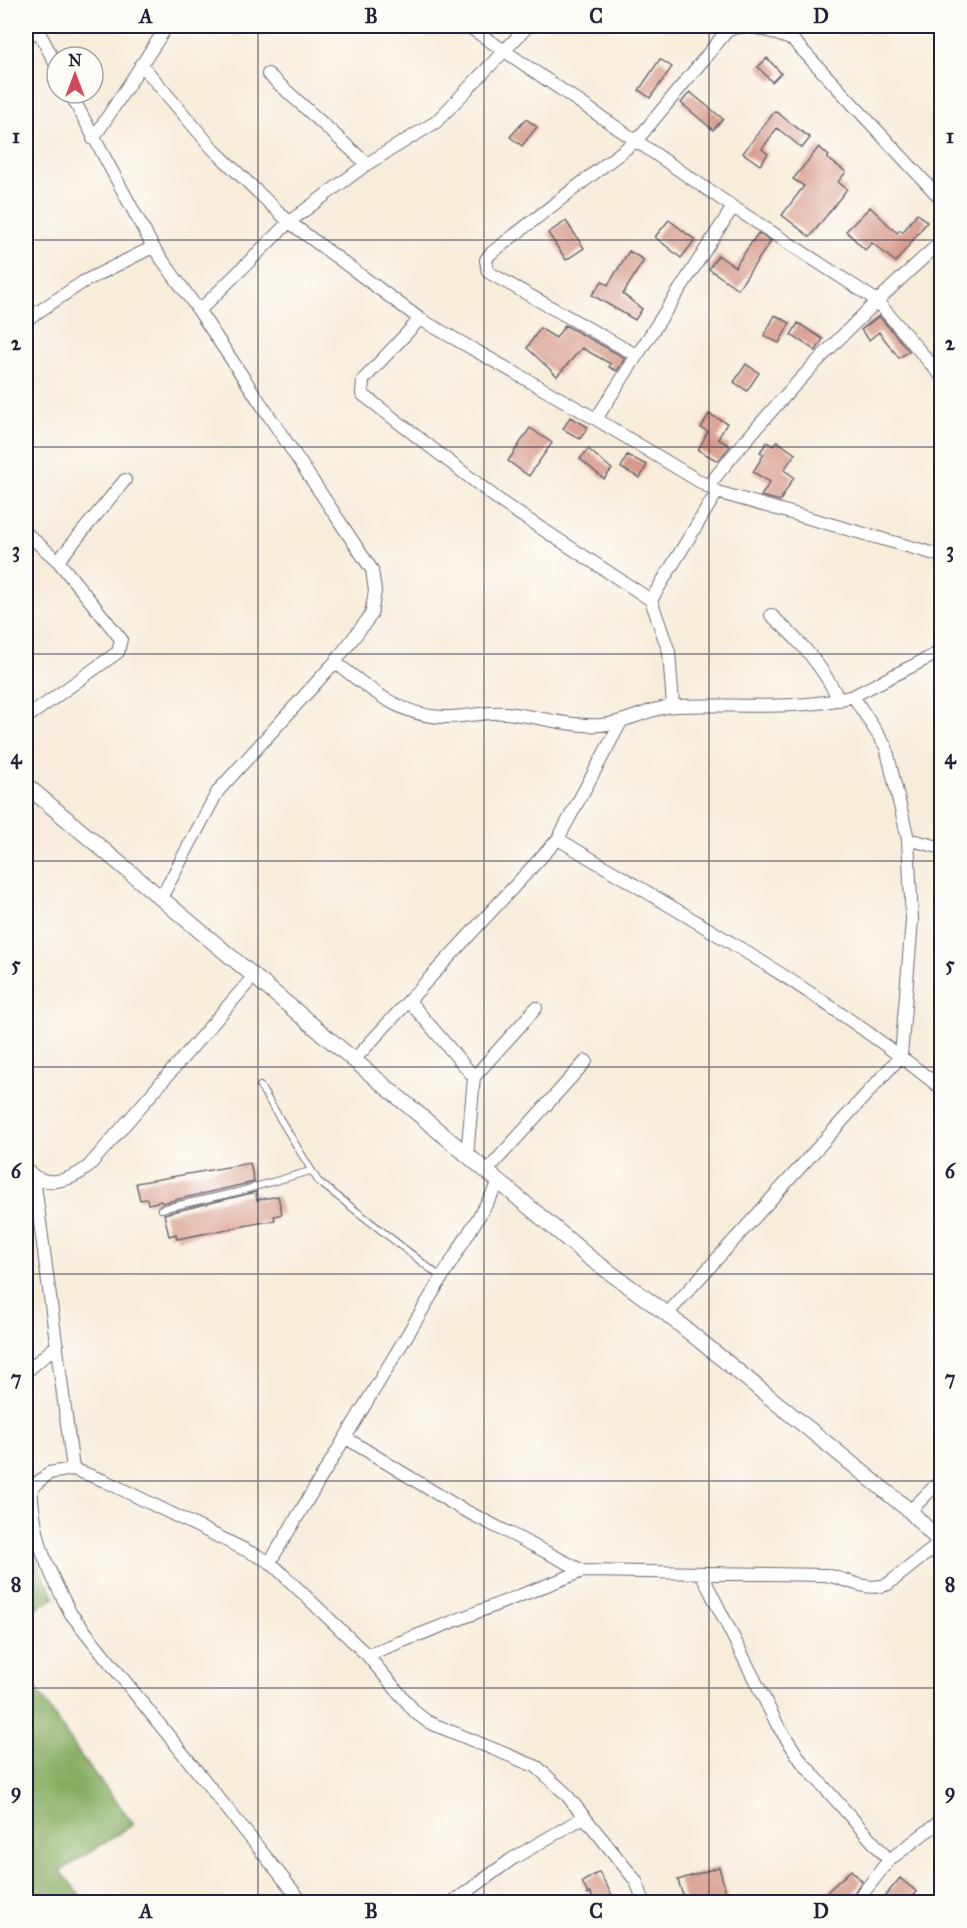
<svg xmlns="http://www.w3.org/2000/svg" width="967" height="1928" font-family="'IM FELL Great Primer',serif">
	<rect width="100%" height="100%" fill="#fdfcf7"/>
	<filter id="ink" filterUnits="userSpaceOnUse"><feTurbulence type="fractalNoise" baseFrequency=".0167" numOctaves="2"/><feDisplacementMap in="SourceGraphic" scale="12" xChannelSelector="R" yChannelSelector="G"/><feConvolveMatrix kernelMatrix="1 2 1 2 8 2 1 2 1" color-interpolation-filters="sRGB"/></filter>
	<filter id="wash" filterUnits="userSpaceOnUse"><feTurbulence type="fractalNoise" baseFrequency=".008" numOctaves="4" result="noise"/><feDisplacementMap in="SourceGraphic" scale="24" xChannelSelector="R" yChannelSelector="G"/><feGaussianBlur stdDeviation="1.35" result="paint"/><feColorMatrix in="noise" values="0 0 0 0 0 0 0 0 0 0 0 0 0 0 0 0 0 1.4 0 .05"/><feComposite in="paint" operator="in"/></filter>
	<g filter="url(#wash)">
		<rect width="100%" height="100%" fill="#f8ecda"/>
		<path fill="#87ad63" stroke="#54684f" stroke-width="1.5" d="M26,1499L28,1500L40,1569L55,1597L26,1614Z
			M26,1673L83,1759L134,1824L60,1871L86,1902H26Z"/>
		<g id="blocks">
			<path fill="#d7998b" d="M767,58L781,73L772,82L758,67Z
				M660,59L672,67L650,98L639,90Z
				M690,92L723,119L713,130L681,103Z
				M775,111L810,138L802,148L777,128L762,149L768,154L760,165L743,153Z
				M526,119L537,127L522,146L510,137Z
				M819,147L829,156L827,158L846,172L838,182L847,189L810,237L782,215L804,186L793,179Z
				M870,207L897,233L900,230L903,232L917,213L927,222L896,262L872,243L865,250L846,231Z
				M669,220L695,240L681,258L655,237Z
				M566,221L584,248L566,260L548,233Z
				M758,233L771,241L738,289L709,269L718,255L735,267Z
				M629,251L644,260L623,294L642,309L635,320L592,295L602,281L608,285Z
				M775,315L790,323L779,343L764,336Z
				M879,316L909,351L899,358L879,332L869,340L861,330Z
				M798,323L823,339L816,351L791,335Z
				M565,325L625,358L617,371L609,367L611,364L582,348L557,376L527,348L540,328L556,338Z
				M746,364L759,373L747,391L734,382Z
				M709,414L727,423L718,439L730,446L718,461L698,450L708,431L701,428Z
				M570,417L588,427L580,439L563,429Z
				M530,428L552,443L529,476L508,461Z
				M777,441L795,454L784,470L794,477L780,501L761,496L770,482L753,472L764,454L760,452L767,442L773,446Z
				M588,449L612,469L604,479L580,459Z
				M627,455L647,465L640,478L621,468Z
				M250,1163L254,1182L162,1203L161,1201L148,1204L147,1199L140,1200L136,1183Z
				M256,1192L257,1200L278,1196L282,1214L274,1216L275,1220L177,1239L176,1234L169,1236L164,1214Z
				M719,1867L729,1902H685L678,1880Z
				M851,1870L862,1881L848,1902H816Z
				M599,1872L616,1902H593L591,1892L588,1894L582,1882Z
				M900,1878L917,1892L908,1902H880Z"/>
		</g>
	</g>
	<g filter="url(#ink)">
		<use href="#blocks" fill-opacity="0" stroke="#6d6973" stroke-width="1.5"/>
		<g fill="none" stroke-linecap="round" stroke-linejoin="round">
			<defs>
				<path id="service" d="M260,1086L318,1181L442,1278
					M161,1209L237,1192L310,1171"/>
				<path id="minor" d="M36,26L57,67
					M468,26L733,207L876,300L942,377
					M26,40L37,27
					M141,64L213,149L289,222L420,319L596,419L717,492L942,556
					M268,74L367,164
					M70,93L153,247L199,311L372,570L375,591L371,615L335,662L218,791L161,898
					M93,139L167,26
					M199,311L289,222L367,164L436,122L528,26
					M420,319L363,380L362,394L504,504L651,600L669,652L673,706
					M26,320L83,282L153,247
					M636,355L488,272L486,260L490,254L637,140L727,31C747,20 773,33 793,40L942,200
					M596,419L733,207
					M708,486C779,397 857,317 942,241
					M26,533L58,561L121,639L118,652L26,718
					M58,561L125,480
					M651,600L717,492
					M771,615C800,641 822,665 839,700
					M335,662C367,687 400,716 443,717C464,718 484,711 506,713C537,716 569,727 601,725C627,723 650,707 676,706C732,703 798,712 853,696L942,651
					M558,839C689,918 823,992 942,1089
					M908,839L942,848
					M409,1001L474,1077
					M354,1060L558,839L621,722
					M467,1156L474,1077L536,1008
					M26,1168C41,1190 71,1181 88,1167L254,976
					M486,1172L586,1061
					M34,1177L73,1469
					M667,1314L901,1056L912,920L908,839L886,747L853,696
					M26,1372L57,1345
					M346,1438L460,1508L583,1571L825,1575C847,1578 866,1593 888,1584L940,1543
					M26,1487L31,1488L49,1473L73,1469L105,1481L270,1562L499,1183
					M31,1488C35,1542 46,1567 71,1614L302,1902
					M910,1511L942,1479
					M270,1562L367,1655L583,1571
					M701,1573L778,1726L802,1762L889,1860
					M367,1655L416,1713L428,1722L537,1767L565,1793L636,1881L644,1902
					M453,1902L512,1859L584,1817
					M856,1902L889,1860L942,1820"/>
				<path id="tertiary" d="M26,785L590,1258L667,1314L910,1511L942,1544"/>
			</defs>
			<use href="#service" stroke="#6d6973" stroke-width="8"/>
			<use href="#minor" stroke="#6d6973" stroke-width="14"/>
			<use href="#tertiary" stroke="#6d6973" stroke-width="17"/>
			<use href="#service" stroke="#fff" stroke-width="6"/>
			<use href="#minor" stroke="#fff" stroke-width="12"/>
			<use href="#tertiary" stroke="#fff" stroke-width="15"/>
		</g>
	</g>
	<path fill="none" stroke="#22223b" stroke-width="1.5" stroke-opacity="0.55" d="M258,26V1902M484,26V1902M709,26V1902M26,240H942M26,447H942M26,654H942M26,861H942M26,1067H942M26,1274H942M26,1481H942M26,1688H942"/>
	<rect width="967" height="1928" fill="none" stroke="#fdfcf7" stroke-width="66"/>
	<g transform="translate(75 75)"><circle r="28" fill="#fdfcf7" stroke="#a5a5ac" stroke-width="1.5"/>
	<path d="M0-4.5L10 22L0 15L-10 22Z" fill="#d1495b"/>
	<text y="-9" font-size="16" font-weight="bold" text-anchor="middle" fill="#22223b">N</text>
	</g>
	<rect x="33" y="33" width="901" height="1862" fill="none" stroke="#22223b" stroke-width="2"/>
	<g font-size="20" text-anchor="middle" font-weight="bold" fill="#22223b">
		<text x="146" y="23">A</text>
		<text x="371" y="23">B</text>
		<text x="596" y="23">C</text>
		<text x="821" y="23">D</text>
		<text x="16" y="143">1</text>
		<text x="950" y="143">1</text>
		<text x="16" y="350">2</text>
		<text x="950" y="350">2</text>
		<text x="16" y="557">3</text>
		<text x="950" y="557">3</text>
		<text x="16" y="764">4</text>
		<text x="950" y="764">4</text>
		<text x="16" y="971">5</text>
		<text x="950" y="971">5</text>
		<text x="16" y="1178">6</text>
		<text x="950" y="1178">6</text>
		<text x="16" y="1385">7</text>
		<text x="950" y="1385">7</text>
		<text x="16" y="1591">8</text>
		<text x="950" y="1591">8</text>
		<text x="16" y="1798">9</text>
		<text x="950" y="1798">9</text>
		<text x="146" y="1918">A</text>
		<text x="371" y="1918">B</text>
		<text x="596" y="1918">C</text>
		<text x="821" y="1918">D</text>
	</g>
</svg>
